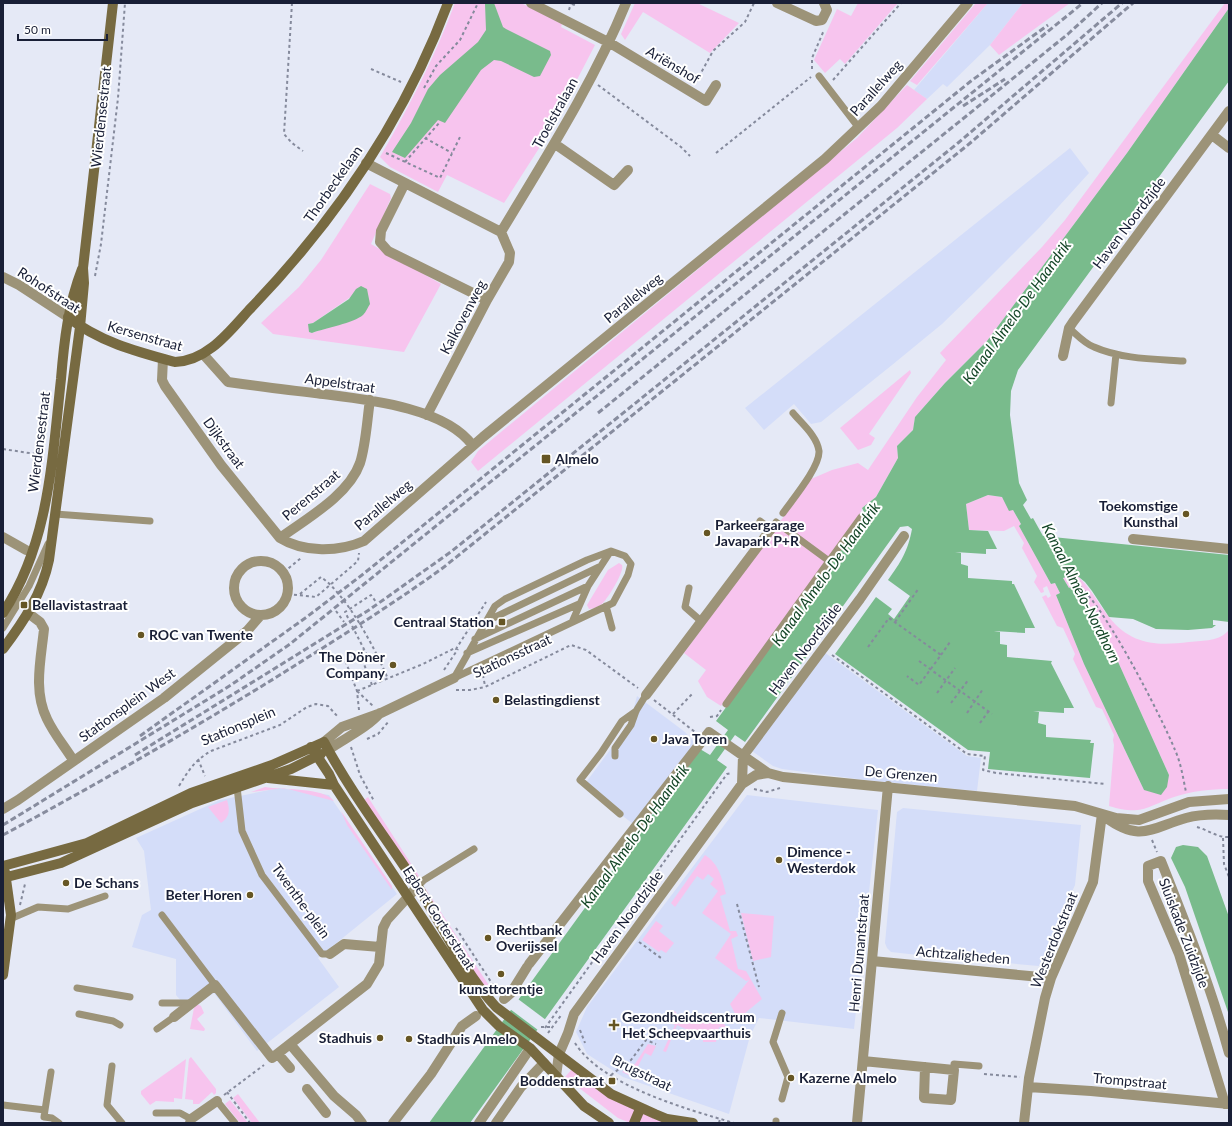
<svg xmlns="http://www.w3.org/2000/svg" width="1232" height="1126" font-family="Lato,sans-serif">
	<rect width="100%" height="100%" fill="#e5e9f6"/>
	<path fill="#d4ddf9" d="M988,3H1023L990,45L947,87L943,84L927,99L914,90Z
		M1070,148L1089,173L1040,227L980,287L942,324L892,365L821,422L811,424L794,404L764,430L745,408Z
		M824,652L967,756L981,758L977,791L865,780L782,769L773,766L752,751Z
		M637,696L685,732L701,750L641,830L589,790L587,781L630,723Z
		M279,788L329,795L397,894L318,958L339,987L257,1051L214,993L188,1009L176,995V959L132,947L142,915L151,910L144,851L136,838L220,800Z
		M747,795L878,810L854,1029L759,1018L750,1036L729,1114L623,1077L587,1054L576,1032L587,1007Z
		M903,808L1081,825L1075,885L1039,966L918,955L891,952L887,948L885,943L897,812Z"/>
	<path fill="#f7c4ee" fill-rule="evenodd" d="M455,3H521L562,24L561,27L595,45L552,128L504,203L447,175L438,192L390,167L380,157C409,107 435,57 455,3Z
		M635,3H697L739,23L710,53L643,12L625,40L621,34Z
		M858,3H898L845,64L840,59L825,73L814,60L837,9L851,16Z
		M976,3H988L917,85L910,81Z
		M1023,3H1070L999,55L990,45Z
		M1225,3H1229V8L1127,153L987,341L945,383L915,417L913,430L897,446L898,458L876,497L862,508L861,512L721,706L707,697L698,681L706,670L684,653L811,479L832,470L858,463L868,470L917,397L946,360L940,353L1042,247L1065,220Z
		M907,85L927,99L897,128L478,471L471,462L478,451L857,138Z
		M370,184L390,194L391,198L371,244L441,284L404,352L273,334L261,323L299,287L321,260ZM352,296L328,327L312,333L308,324L313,323Z
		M910,370L911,373L869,434L875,438L871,445L858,450L840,428Z
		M988,495L1002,497L1009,510H1013L1021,524L1019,526L1051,584L1055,583L1060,593L1056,595L1084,664L1144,790L1169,775L1101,624L1074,586L1069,588L1063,578L1075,574C1090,586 1097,602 1109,617C1131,645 1157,646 1189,642C1205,640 1218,642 1229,630V789C1211,789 1192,791 1174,797C1146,807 1141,816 1109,806L1114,745L1113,740L1114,735L1102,709L1096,707L1073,659L1075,654L1063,628L1057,626L1042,597L1046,595L1048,598L1051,596L1047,586L1043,588L1044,592L1041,593L1034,582L1037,576L1022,548L1024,543L1014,526L1004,531L969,530L966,504Z
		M619,563L622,565C625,571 608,598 603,603C600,606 593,609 589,609L587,605L608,570Z
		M265,787C283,790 323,787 334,801L284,788L251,792Z
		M368,797L419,876L415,879L364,800Z
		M227,800C230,810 230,817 221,823L208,807Z
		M341,811L392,886V890L347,825Z
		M705,855C719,864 722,878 726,894L720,896L730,931H736L738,936L731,939L738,969L746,971L762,999L738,1019L730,1004L749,980L746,981L715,958L731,934L702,913L718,891L710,884L714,879L708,874L703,880L697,876L675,907L671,903Z
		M425,888L490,987L486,990L422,891Z
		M741,913L774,916L771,957L753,961Z
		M656,921L663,926L659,931L674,943L666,953L661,950L659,952L642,940Z
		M197,1004L201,1006L204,1013L197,1019L205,1029L204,1031L190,1029L194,1008Z
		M675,1011L680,1019C690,1014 696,1015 706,1021L711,1012L727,1027L725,1029L719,1027L716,1042H703V1037L677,1025L666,1052L663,1051L675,1025L665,1021Z
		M648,1044L656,1046L651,1056L645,1053L637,1068L643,1071L639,1080L622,1072L630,1065L635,1064Z
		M191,1057L216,1089V1093L214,1095L212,1092L199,1104H193V1100L185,1099L189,1059Z
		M186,1059L182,1099L174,1098V1102L156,1101L150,1105L141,1094V1091Z
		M573,1068L597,1090L619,1103L675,1123H630L618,1118L565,1077Z
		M238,1094L260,1123H252L233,1098Z
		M230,1100L248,1123H240L225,1104Z"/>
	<path fill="#79bb8c" d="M487,3H494L503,27L506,29L550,51L551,55L540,76L534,77L501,61L494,60L481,70L445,123L438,120L405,158L392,152L411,123L428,89L440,75L478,42L486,30L485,4Z
		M1229,8V81L1018,370L1011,391L1010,415L1019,483L1027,500L1023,505L1031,519L1033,518L1043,536L1229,555V622L1213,620V625H1216L1212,628L1188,630L1156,629L1133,619L1109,617L1092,591L1085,582L1075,574L1063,578L1069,588L1074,585L1101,624L1169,775L1167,787L1161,795L1144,790L1084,664L1056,595L1060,593L1055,583L1051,584L1019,526L1021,524L1013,510L1009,511L1002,497L988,495L966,504L969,530L988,531L997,549H986V554L955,552L961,553V564L968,566V578L1012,581V584H1014L1035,628H1025V633L994,631L1000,632V644L1007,645V657L1052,661L1051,663L1074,708H1064V713L1033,711L1039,712L1038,723L1046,725V737L1091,740L1090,743H1094L1090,778L988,769L990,752L968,750L835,654L876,597L892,609L888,614L894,619L910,596L888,580C901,562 908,551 912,529L908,526L900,527L745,742L735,735L717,760L727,767L470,1123H429L700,749L710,755L728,730L716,721L863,520L865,514L862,508L876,497L898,458L897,446L913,430L915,417L945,383L987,341L1127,153Z
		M361,286L367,289L370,304C368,307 366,312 363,315C354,323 325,328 312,333L309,332L308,324L313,323L349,299L356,289Z
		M1183,845L1198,847L1207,856L1229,917V1015L1185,887L1171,858L1176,847Z"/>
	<path fill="#e5e9f6" d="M518,999L546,1020L538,1030L510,1009Z"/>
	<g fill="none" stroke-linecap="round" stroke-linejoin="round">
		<path stroke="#858a9c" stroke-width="2" stroke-dasharray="3 3" stroke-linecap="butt" d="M292,3L284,134L292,143L303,151
			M572,4L575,5L576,3
			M569,10L571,3
			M371,69L401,82
			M812,69V58L824,30
			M833,80L901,3
			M696,82L713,51L745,22L754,3
			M598,85L681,147L690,156
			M424,88L436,66L460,40L478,3
			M425,138L452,153
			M386,153L440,178L460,137
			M716,153L811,77
			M405,162L440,122
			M95,276L101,244L118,98L125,3
			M3,449L42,455
			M284,572L301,558
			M1071,580C1097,589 1163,720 1175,750C1181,763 1183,778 1186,792
			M288,594L316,597L358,561L359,553
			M300,594L321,577C347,595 376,650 388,679
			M336,611L344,622
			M895,622L919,588
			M868,647L889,618L941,655L919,685L907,676
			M832,655L967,754L985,756L983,770L996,773L1105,784
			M941,655L950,642
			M919,661L992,714
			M444,670L458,649
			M483,675L485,686
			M372,685L362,659L368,657L345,612L371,595L376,602
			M456,690H470L485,687L571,645L586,650L638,688
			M357,691L423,664L455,648L456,649L486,602
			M357,691L373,706
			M937,693L955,668
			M654,700L695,732
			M951,703L969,679
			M359,710L357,691L345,660L364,650
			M967,713L983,689
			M673,714L693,693
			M710,717L717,716L721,710
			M980,723L988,712
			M367,739L378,734L389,721
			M351,747L360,775L374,801
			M198,759L205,776
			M179,786C188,771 195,760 211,751L280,725L307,707L316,704L328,706L338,717
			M754,789L767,792L780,788
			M1197,827C1208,830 1218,838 1229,837
			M1223,838L1224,864L1229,877
			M1152,840L1157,852
			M737,904L759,987
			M20,905L25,884
			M456,928L493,985
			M639,942L661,958
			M541,1027H552
			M545,1028L727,774L732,773
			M580,1030L585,1043
			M548,1033L562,1014
			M575,1043C602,1086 687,1109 734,1123
			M984,1074L1020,1077
			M611,1075L631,1060L646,1040L656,1044
			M227,1092L250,1123
			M224,1095L264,1065
			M719,1123L720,1119
			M836,1123H837"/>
		<path stroke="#9c9378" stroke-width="7" d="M819,76L859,128
			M1069,328C1076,334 1085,344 1094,347C1121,359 1154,359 1183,361
			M1111,403L1116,354
			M783,513C792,500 820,467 819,451C817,436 802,424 793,413
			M55,514L150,521
			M760,521L771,529
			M776,522L829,561L861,517
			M611,551L625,556L631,564L628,575L613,603L454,678L495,606L505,599L587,560Z
			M689,588L685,607L701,621
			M606,606L612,628
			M573,620L588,586L610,552
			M485,622L599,567
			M3,628L29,586L48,544
			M475,639L588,586
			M467,653L579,604
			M726,704L829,561
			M615,756V748L631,725L636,711L646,695
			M237,787L242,831L262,875L322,954H330
			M620,814L580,780L601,753L622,721L636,711
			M417,887L424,880L474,849
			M162,915L215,985
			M10,919L38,907L68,909L105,896
			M77,988L130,997
			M162,1003H192
			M782,1013L773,1042L788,1077L782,1099
			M79,1014L113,1021L120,1025
			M157,1029L174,1017
			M112,1066L107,1105L122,1123
			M954,1070V1064L979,1066
			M217,1101L235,1123
			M3,1105L45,1110L51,1072
			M45,1110L44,1117L52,1118L59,1123
			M156,1113H180L191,1119
			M776,1123V1121"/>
		<path stroke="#9c9378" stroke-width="10" d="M531,3L610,43L706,101L716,85
			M777,3L816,21L822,20L827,10L824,3
			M1212,135L1229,148
			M555,144L614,185L628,170
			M366,163L501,232
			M405,183L381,231L380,242L388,251L487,300
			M501,232C546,157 593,84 626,3
			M3,277L19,285L68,317
			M203,354L228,382C257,386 286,390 315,393C361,399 445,406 473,446
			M1063,356L1069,328L1073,322L1229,111
			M163,359L162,380L165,386L221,465L280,538C304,553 339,552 364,541L483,437L825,159L881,106L968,3
			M427,415L487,300L509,262L510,253L501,232
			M3,537L26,550
			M280,538C306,519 349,495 360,463C366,444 367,420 370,400
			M1133,539L1229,549
			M234 588a27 27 0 1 1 54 0a27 27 0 1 1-54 0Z
			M28,613L40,622L44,629C41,659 33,691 47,719C54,734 65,747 73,760
			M646,695L771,529
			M324,742L342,727L381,713L454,678
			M328,750C345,738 367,728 380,713
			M742,784L743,756L860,599L904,536
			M3,809L18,800L164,698L247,631L260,616
			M1105,817C1140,843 1151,828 1186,818C1201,814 1214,814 1229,815
			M330,954L344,944L380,947
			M872,961L1051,978
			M529,964L709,732L768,773L783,777L1075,806L1116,818L1139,820L1189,802L1229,799
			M504,999L511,993L527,967
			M174,1017L215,985L272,1058L367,984L379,964L383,928L387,920L417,887
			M290,1044L334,1096L356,1115L362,1123
			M278,1054L290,1068
			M863,1061L954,1070L951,1100L924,1098L925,1067
			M556,1076L559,1054L568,1033L574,1014L742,784L756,775L768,773
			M1028,1087L1091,1091L1229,1104
			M307,1089L326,1113
			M1225,1104L1179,954L1148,881V866L1161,861C1186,924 1211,987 1229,1053
			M190,1123L191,1119L217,1101
			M393,1123L431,1074L462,1026L476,1016
			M479,1123L527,1053
			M496,1123L521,1087L544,1063
			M857,1123L888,786
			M1024,1123L1029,1078L1045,998L1051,978L1093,882L1102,814"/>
		<path stroke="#776a41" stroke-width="10" d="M68,317C99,342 138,352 175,362C207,361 229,332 249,310C334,222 405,118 448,3
			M3,613C49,544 52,460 61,379C64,342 68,305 82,269
			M3,649C24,621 42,594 49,560L80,327L84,283L83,268L113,3
			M311,747L329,774L334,785L483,1010L499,1026L530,1048L584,1106L609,1123
			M268,778L334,785
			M3,866L87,843L191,793L272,765L324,742C351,793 387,839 418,887C443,927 464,972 496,1007L611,1094L655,1114L667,1119L693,1123
			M3,878L61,863L192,803L291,769L321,754
			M3,975L11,915L5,872
			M634,1123L640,1109"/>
		<path stroke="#878c9e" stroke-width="3" stroke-dasharray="6 3" stroke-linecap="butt" d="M963,106L1005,79
			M598,413L1068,34L1102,3
			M140,736L308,616L362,575L971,81L1048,25
			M135,755L369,610L452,551L958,143L1122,3
			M3,825L231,685L290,644L1083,3
			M3,835C95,785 186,733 275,678C332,642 389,607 444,567L969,144L1133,3"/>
	</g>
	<g fill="#665624" stroke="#fff" stroke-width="1.5">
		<rect x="541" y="454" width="10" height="10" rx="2"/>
		<circle cx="1186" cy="514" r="4"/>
		<circle cx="707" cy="533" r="4"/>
		<rect x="20" y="601" width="8" height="8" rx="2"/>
		<rect x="498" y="618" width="8" height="8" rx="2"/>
		<circle cx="141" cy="635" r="4"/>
		<circle cx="393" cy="665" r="4"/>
		<circle cx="496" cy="700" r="4"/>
		<circle cx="654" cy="739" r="4"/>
		<circle cx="779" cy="860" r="4"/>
		<circle cx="66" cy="883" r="4"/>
		<circle cx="250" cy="895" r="4"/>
		<circle cx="488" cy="938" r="4"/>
		<circle cx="501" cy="974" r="4"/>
		<path d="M612 1019h4v4h4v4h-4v4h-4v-4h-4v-4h4z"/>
		<circle cx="380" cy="1038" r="4"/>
		<circle cx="409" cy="1039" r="4"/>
		<circle cx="791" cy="1078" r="4"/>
		<rect x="608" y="1077" width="8" height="8" rx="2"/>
	</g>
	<g text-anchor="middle" stroke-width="4" stroke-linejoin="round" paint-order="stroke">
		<g font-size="14" fill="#191f36" stroke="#fff">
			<text transform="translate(673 65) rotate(31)" y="5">Ariënshof</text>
			<text transform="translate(876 88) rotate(-48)" y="5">Parallelweg</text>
			<text transform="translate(555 113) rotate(-61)" y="5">Troelstralaan</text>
			<text transform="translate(101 117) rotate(-84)" y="5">Wierdensestraat</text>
			<text transform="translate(333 184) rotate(-55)" y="5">Thorbeckelaan</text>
			<text transform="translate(1129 223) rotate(-53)" y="5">Haven Noordzijde</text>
			<text transform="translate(49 290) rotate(33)" y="5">Rohofstraat</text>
			<text transform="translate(633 298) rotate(-39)" y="5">Parallelweg</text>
			<text transform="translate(463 317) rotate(-62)" y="5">Kalkovenweg</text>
			<text transform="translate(145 336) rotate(16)" y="5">Kersenstraat</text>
			<text transform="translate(340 383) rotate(8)" y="5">Appelstraat</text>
			<text transform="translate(39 442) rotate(-83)" y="5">Wierdensestraat</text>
			<text transform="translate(224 443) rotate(54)" y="5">Dijkstraat</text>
			<text transform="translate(311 495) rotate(-40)" y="5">Perenstraat</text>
			<text transform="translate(383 505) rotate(-40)" y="5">Parallelweg</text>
			<text transform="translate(805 649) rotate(-53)" y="5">Haven Noordzijde</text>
			<text transform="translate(512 656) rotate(-25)" y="5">Stationsstraat</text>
			<text transform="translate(127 705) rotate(-36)" y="5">Stationsplein West</text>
			<text transform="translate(238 726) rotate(-23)" y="5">Stationsplein</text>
			<text transform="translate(901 774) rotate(5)" y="5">De Grenzen</text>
			<text transform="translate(301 901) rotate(54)" y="5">Twenthe-plein</text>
			<text transform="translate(627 917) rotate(-54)" y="5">Haven Noordzijde</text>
			<text transform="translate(439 918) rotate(57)" y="5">Egbert Gorterstraat</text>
			<text transform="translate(1184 933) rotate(69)" y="5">Sluiskade Zuidzijde</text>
			<text transform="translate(1054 940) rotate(-68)" y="5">Westerdokstraat</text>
			<text transform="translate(859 953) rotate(-85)" y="5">Henri Dunantstraat</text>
			<text transform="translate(963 955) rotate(5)" y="5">Achtzaligheden</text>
			<text transform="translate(642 1073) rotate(26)" y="5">Brugstraat</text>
			<text transform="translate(1130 1081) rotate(5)" y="5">Trompstraat</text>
		</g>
		<g font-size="14" font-weight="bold" fill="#191f36" stroke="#fff" text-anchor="start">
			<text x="555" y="464">Almelo</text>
			<text x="1178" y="511" text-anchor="end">Toekomstige<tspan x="1178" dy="16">Kunsthal</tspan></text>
			<text x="715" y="530">Parkeergarage<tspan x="715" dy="16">Javapark P+R</tspan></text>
			<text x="32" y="610">Bellavistastraat</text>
			<text x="494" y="627" text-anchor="end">Centraal Station</text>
			<text x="149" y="640">ROC van Twente</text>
			<text x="385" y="662" text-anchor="end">The Döner<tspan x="385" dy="16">Company</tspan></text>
			<text x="504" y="705">Belastingdienst</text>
			<text x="662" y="744">Java Toren</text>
			<text x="787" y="857">Dimence -<tspan x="787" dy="16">Westerdok</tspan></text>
			<text x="74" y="888">De Schans</text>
			<text x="242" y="900" text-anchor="end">Beter Horen</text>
			<text x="496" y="935">Rechtbank<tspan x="496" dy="16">Overijssel</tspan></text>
			<text x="501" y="994" text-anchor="middle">kunsttorentje</text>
			<text x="622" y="1022">Gezondheidscentrum<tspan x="622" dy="16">Het Scheepvaarthuis</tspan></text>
			<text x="372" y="1043" text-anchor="end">Stadhuis</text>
			<text x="417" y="1044">Stadhuis Almelo</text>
			<text x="799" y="1083">Kazerne Almelo</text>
			<text x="604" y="1086" text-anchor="end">Boddenstraat</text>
		</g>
		<g font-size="15" font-style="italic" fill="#134526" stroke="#fff">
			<text transform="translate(1017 312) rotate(-54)" y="5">Kanaal Almelo-De Haandrik</text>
			<text transform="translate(826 574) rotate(-54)" y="5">Kanaal Almelo-De Haandrik</text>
			<text transform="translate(1081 593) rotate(63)" y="5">Kanaal Almelo-Nordhorn</text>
			<text transform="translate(635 836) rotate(-54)" y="5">Kanaal Almelo-De Haandrik</text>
		</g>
	</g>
	<rect width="1232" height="1126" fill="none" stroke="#191f36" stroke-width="8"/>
	<path d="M18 34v6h89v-6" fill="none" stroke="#191f36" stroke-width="2"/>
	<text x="24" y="34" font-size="12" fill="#191f36" stroke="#ffffff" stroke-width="3" paint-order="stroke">50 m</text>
</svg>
